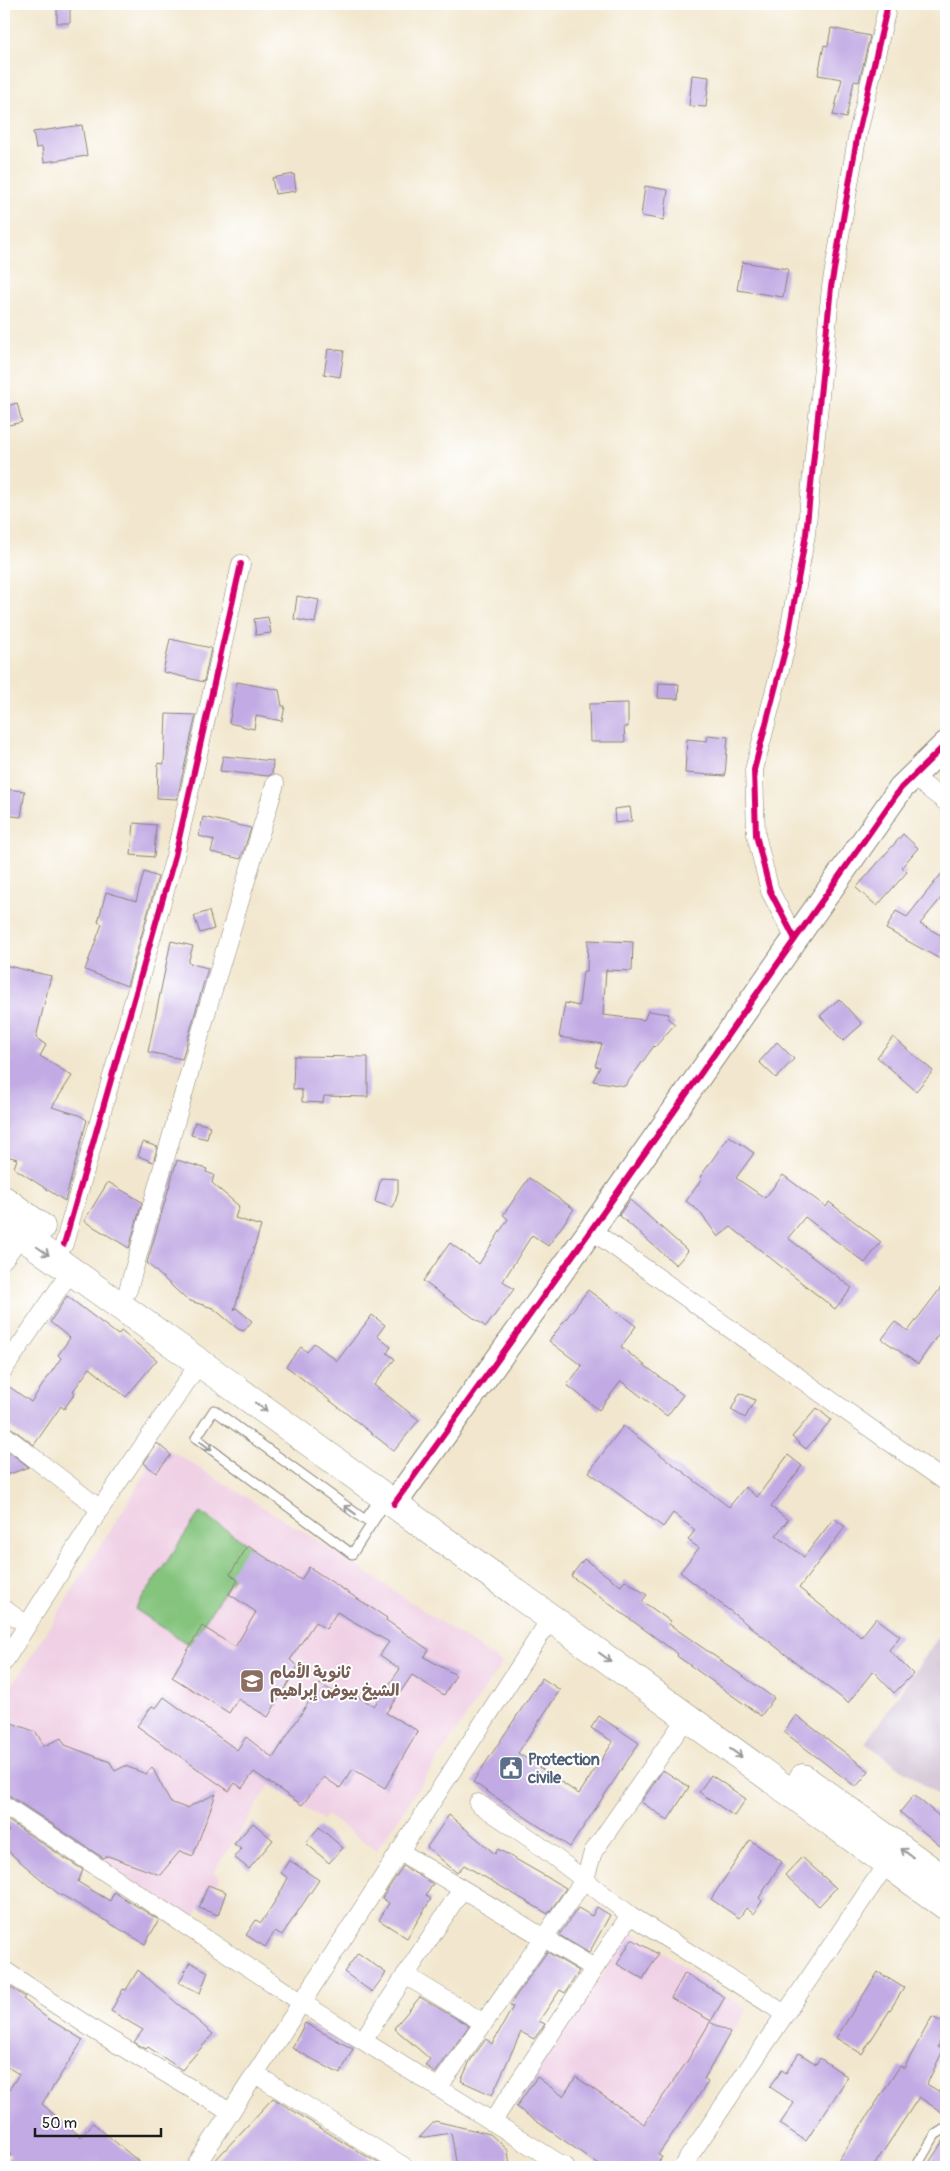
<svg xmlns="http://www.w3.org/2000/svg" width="950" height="2171" font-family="Pangolin,'Playpen Sans Arabic',sans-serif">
	<rect width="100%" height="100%" fill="#fff"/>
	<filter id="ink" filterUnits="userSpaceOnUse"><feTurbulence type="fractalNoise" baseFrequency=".02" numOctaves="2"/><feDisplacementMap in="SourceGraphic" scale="10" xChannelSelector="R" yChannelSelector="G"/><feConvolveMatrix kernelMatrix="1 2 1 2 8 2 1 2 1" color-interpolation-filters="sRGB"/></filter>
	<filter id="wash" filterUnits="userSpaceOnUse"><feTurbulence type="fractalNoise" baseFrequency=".0096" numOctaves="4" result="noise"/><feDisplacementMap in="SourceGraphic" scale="20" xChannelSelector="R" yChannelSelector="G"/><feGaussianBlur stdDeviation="1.12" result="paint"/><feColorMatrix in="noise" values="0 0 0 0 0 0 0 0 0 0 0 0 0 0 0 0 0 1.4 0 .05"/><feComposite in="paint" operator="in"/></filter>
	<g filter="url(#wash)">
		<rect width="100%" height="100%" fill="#f2e7ce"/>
		<path fill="#f0d0e5" d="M163,1446L333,1550L502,1663L377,1850L326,1815L323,1820L270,1785L213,1873L220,1878L192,1918L4,1801V1699Z
			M632,1931L747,2010L641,2167H616L518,2100Z"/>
		<path fill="#cebed2" d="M946,1626V1801L865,1743Z"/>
		<path fill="#84c47d" stroke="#50704c" d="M200,1512L253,1548L189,1645L135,1609Z"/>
		<g id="blocks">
			<path fill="#c2abe4" d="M57,6H70V23H57Z
				M831,28L870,36L859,82L854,81L846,118L833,115L842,79L818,75L824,45L828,46Z
				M692,75L709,77L706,107L689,106Z
				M82,125L87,156L44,162L42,147L36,148L33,132Z
				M294,174L296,191L275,194L272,178Z
				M645,186L668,190L664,220L641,216Z
				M742,262L788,269L783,297L737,290Z
				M328,349L344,351L340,377L324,374Z
				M17,403L22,422L4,426V407Z
				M297,596L319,600L315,623L294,619Z
				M268,617L271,633L256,635L254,619Z
				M170,639L211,648L204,682L163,672Z
				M237,682L279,690L282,706H285L282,721L256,716L254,729L229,723Z
				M659,683L679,684L678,699L658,698Z
				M628,703V727H624L625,742H590L589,704Z
				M166,714L196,715L177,799L157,798L158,763L164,764Z
				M708,735L728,737L725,776L685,773L687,739L707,741Z
				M223,756L273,761L272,774L268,776L220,771Z
				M4,789L25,791L21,817L4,815Z
				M630,807L632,821L615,823L614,809Z
				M203,817L251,828L241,859L211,852L214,840L199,836Z
				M134,823L156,825L154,857L131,855Z
				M903,834L918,848L902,867L907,872L877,906L856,888Z
				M946,868V892L920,924L946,938V947L940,959L886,929L896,911L907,917Z
				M144,872L158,877L127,986L85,970L102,924L98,922L106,892L136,901Z
				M209,911L214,929L200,933L194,916Z
				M588,940L633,942L632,971L606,970L603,1015L644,1020L648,1011L669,1014L668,1019L675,1024L655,1047L654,1046L625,1086L593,1081L600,1067L595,1066L602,1044L559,1037L565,1003L579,1006L583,971H587Z
				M171,941L193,946L188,963L208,968L182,1059L148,1052Z
				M4,965L51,976L36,1038L46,1045L40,1056L72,1076L52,1107L79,1115L87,1120L65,1201L14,1168L17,1159L4,1155Z
				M839,999L862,1024L843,1041L820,1016Z
				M893,1037L933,1071L916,1091L877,1057Z
				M777,1042L794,1059L776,1078L759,1062Z
				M294,1056L368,1057V1097L324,1096L323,1103L302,1102V1090L293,1089Z
				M195,1122L210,1126L207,1139L191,1135Z
				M729,1136L754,1153L736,1178L765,1198L783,1175L826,1207L829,1202L881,1242L865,1263L805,1217L788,1238L852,1288L835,1309L731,1227L718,1237L699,1211L686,1201L702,1179L700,1177Z
				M143,1142L158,1147L153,1162L138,1156Z
				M177,1160L207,1169L206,1172L214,1175L212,1183L239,1206L235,1218L261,1226L234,1310L236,1308L252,1321L244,1331L238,1329L213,1308L187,1300L147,1263Z
				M381,1178L398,1179V1193L393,1208L375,1202Z
				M529,1178L574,1209L548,1246L532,1235L503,1281L514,1289L486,1327L423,1281L450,1243L479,1264L508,1219L503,1215Z
				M108,1182L142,1202L129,1248L84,1221Z
				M630,1200L688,1251L676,1265L619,1215Z
				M946,1281V1323L918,1364L882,1339L895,1322L908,1331Z
				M588,1290L636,1326L621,1347L683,1395L667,1416L621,1381L599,1410L567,1385L582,1366L549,1341Z
				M67,1296L118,1335L121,1331L157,1360L126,1397L90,1368L73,1391L75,1393L64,1409L61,1406L34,1445L10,1427L4,1425V1383L31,1402L61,1358L58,1355L70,1338L50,1322Z
				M372,1315L385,1325L377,1336L391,1347L387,1353L395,1359L374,1385L419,1420L394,1451L286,1366L301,1347L307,1352L314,1343L337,1361Z
				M740,1393L755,1400L745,1418L731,1410Z
				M817,1408L831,1420L806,1449L792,1437Z
				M623,1426L729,1507L745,1487L757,1497L788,1455L802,1466L771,1507L788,1520L776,1535L804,1557L834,1518L845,1527L799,1588L861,1637L876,1618L900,1636L889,1650L913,1674L894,1693L873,1671L848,1703L680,1572L699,1548L688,1540L695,1530L673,1513L663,1527L589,1472Z
				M157,1443L171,1455L156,1473L144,1463Z
				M4,1448L29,1467L4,1476Z
				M248,1546L301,1580L309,1567L387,1618L386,1620L429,1650L424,1657L456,1675L444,1695L412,1675L386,1713L418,1731L385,1788L353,1769L340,1788L324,1777L302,1805L254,1772L242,1788L235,1783L229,1791L137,1726L152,1706L156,1708L164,1697L237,1750L246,1737L273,1758L320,1684L346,1699L350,1692L374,1706L400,1669L380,1655L389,1642L337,1612L326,1629L315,1622L290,1660L298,1666L268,1717L238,1699L229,1713L172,1677L202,1626L235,1647L256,1612L229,1594L238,1580L230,1574Z
				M584,1559L621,1586L625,1580L647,1595L642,1601L670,1621L669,1624L774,1698L761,1716L677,1656L678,1654L571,1576Z
				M542,1678L560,1690L518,1753L579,1794L613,1742L591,1728L599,1716L639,1743L570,1847L473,1782Z
				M796,1715L869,1771L856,1787L784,1732Z
				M4,1720L36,1732L44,1746L61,1738L65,1745L110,1762L115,1771L125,1766L146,1774L152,1767L170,1802L186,1808L216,1794L193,1856L180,1851L160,1875L108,1856L103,1858L10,1796L4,1795Z
				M663,1770L689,1787L668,1820L641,1802Z
				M711,1775L746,1799L734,1816L699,1792Z
				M914,1795L946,1822V1851L900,1812Z
				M449,1815L495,1854L498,1849L566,1888L548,1914L464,1865L457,1873L427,1847Z
				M4,1818L83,1870L78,1882L110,1901L114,1892L159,1920L145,1944L62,1895L61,1896L4,1848V1838L9,1831L4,1827Z
				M253,1823L273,1840L249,1869L234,1857L241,1849L234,1844Z
				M319,1827L343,1848L329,1863L306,1843Z
				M750,1840L782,1862L759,1898L762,1901L754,1914L746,1908L739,1918L711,1899Z
				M802,1857L836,1888L819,1906L785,1875Z
				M289,1860L319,1880L282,1935L275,1931L265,1947L246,1935L256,1920L261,1923L279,1895L288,1878L281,1873Z
				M403,1866L433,1884L426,1895L431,1899L407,1938L379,1920L389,1903L382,1898Z
				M208,1885L226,1892L218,1915L199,1908Z
				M597,1907L610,1915L589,1953L559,1935L578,1908L592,1916Z
				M632,1939L658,1954L643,1979L617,1964Z
				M547,1952L579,1971L565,1993L560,1990L539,2021L545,2024L534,2039L521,2032L492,2095L461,2081L470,2061L486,2039L492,2044L513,2007L510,2006L515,1997Z
				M358,1953L386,1973L372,1992L344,1972Z
				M190,1962L208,1972L200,1993L179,1983Z
				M138,1970L213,2034L182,2070L148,2047L146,2049L134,2042L143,2030L111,2011L123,1989L126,1990Z
				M878,1972L904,1988L862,2054L836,2038Z
				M685,1973L725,1997L711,2021L671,1998Z
				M4,1983L25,1997L23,1999L47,2018L83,2040L42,2104L81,2137L93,2123L145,2167H4V2163L11,2155L4,2150V2098L19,2074L4,2065Z
				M420,1997L469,2026L435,2073L425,2065L430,2059L394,2028Z
				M932,2017L946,2024V2026L938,2047L943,2050L927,2084L946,2096V2115L919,2097L873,2167H834L900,2066L904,2068Z
				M710,2022L730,2033L704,2079L708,2082L658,2155L662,2157L655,2167H602L516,2107L537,2077L563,2096L576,2077L644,2124L688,2060Z
				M305,2023L353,2049L340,2074L292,2048Z
				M799,2053L816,2064L820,2058L848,2077L806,2141L780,2124L794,2103L770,2087L782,2070L786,2073Z
				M273,2098L349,2146L385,2167H209Z
				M435,2121L490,2134L508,2150L510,2167H457L451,2133L419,2138Z
				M946,2137V2167H926Z"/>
		</g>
	</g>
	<g filter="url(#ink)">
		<use href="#blocks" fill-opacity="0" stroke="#878275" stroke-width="1"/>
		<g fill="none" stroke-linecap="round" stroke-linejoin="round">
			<defs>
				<path id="lane" d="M381,1497L365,1520L214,1410L196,1438L352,1554L386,1502
					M916,2167L935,2135L946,2128"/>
				<path id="street" d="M912,776L946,802
					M795,939L770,891L756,835L754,770L787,643L806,534L831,287L858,133L888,4
					M591,1230L946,1482
					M64,1244L175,856L241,564
					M4,1259L21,1235
					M128,1290L210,1000L275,784
					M4,1369L71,1271
					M4,1435L100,1509
					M4,1609L27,1625
					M4,1662L100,1509L200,1362
					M478,1803L531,1839L630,1915L785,2014
					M4,1805L301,2002L565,2167
					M399,1851L594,1968
					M4,1970L94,2030L230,2112
					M405,1975L484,2023
					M363,2040L462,1889
					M255,2074L405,2167
					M438,2088L585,1879L593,1852L687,1717
					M492,2122L630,1915
					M195,2167L551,1618
					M682,2167L887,1863"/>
				<path id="secondary" d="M394,1504L591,1230L901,788L946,744"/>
				<path id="primary" d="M4,1200L41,1227
					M4,1223L228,1383L946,1906
					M803,1778L946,1881"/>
			</defs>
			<use href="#lane" stroke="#878275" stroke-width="11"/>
			<use href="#street" stroke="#878275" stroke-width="19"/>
			<use href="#secondary" stroke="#878275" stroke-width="27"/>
			<use href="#primary" stroke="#878275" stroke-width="29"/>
			<use href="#lane" stroke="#fff" stroke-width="9"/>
			<use href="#street" stroke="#fff" stroke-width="18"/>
			<use href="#secondary" stroke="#fff" stroke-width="25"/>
			<use href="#primary" stroke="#fff" stroke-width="28"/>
			<defs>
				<path id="cycleway" d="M795,939L770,891L756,835L754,770L787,643L806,534L831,287L858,133L888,4
					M64,1244L175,856L241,564
					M394,1504L591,1230L901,788L946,744"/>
			</defs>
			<use href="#cycleway" stroke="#fff" stroke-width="9"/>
			<use href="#cycleway" stroke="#d6006c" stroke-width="6"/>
		</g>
		<defs><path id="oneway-shaft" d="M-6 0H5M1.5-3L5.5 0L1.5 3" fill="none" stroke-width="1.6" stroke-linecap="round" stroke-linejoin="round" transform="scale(1.25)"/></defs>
		<g stroke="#999">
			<use href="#oneway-shaft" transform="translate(43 1251) rotate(35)"/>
			<use href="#oneway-shaft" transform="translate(261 1407) rotate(36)"/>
			<use href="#oneway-shaft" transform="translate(206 1446) rotate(37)"/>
			<use href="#oneway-shaft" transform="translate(350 1510) rotate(-144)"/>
			<use href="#oneway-shaft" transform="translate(605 1657) rotate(36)"/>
			<use href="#oneway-shaft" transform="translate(736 1753) rotate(36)"/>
			<use href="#oneway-shaft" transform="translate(907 1853) rotate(-144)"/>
		</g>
	</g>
	<defs>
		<symbol id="school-square" viewBox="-11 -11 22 22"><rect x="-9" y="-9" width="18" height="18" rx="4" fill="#8d6e63" stroke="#fff"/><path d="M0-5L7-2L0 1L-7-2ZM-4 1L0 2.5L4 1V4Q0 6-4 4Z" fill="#fff"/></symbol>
		<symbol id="civic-square" viewBox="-11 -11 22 22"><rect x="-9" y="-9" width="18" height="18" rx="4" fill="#5c6f8a" stroke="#fff"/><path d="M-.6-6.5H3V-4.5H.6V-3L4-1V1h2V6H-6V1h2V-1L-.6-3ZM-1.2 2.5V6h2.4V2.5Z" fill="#fff"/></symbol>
	</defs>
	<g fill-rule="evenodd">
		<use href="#school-square" x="238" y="1667" width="28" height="28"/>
		<use href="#civic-square" x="497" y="1754" width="28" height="28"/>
	</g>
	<g text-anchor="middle" stroke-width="4" stroke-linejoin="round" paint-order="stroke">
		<g font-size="16" font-weight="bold" fill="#785e54" stroke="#fff" text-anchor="start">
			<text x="270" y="1678">ثانوية الأمام<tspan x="270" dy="18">الشيخ بيوض إبراهيم</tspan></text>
		</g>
		<g font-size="16" font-weight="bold" fill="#4e5e75" stroke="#fff" text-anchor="start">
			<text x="528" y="1765">Protection<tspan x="528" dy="18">civile</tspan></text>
		</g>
	</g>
	<rect width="950" height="2171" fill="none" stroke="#fff" stroke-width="20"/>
	<path d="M35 2128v8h126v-8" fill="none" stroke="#1c1c1c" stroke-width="2.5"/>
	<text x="42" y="2128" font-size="15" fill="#1c1c1c" stroke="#ffffff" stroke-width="4" paint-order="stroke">50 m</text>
</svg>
